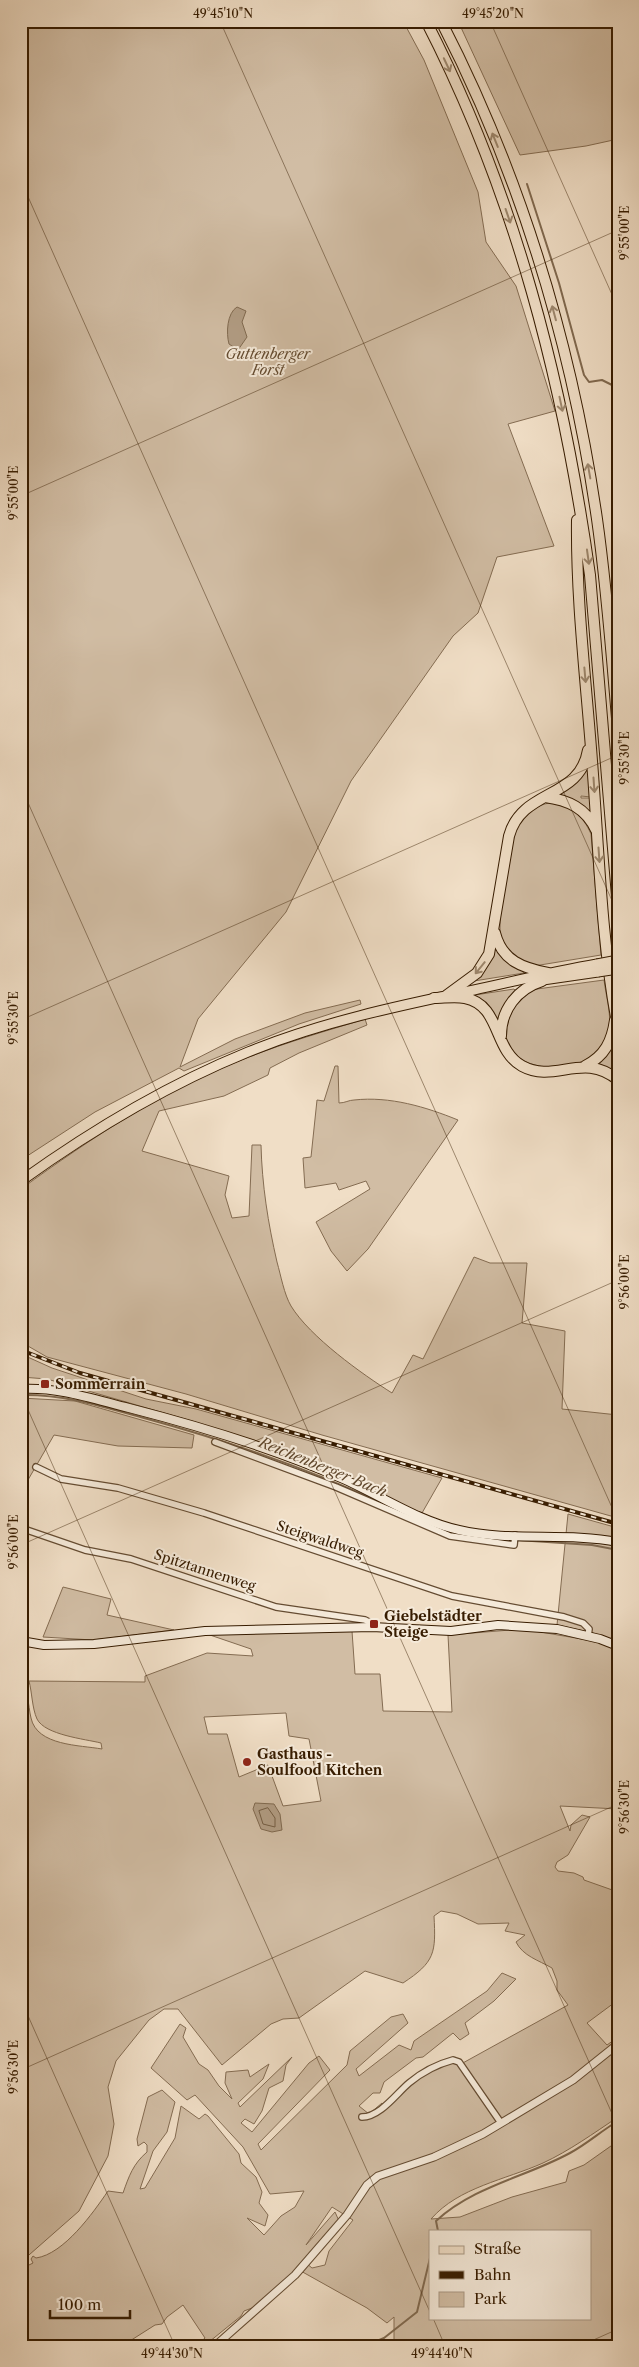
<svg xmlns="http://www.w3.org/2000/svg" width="639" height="2367" font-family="'Libre Caslon Text',serif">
	<rect width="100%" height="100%" fill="#f0dec6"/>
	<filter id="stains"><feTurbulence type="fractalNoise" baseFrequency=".004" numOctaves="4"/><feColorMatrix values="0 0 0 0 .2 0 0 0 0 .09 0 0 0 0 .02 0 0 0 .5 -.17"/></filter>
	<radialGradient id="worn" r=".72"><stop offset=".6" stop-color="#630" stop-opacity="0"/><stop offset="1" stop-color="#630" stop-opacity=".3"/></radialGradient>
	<path fill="#d1bda4" stroke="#846c52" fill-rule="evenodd" d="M21,21H403L424,60L478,192L486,242L516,286L555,411L508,424L554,546L497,557L478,613L453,636L351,781L286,912L198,1019L180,1067L235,1039L305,1013L360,1000L361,1004L299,1024L184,1071L179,1068L95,1112L21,1160Z
		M458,21H618V139L586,146L520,155Z
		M614,522L617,523L618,527V605L612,555Z
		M588,764L591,797L581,796V798H591L592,815L558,797L557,793Z
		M549,803C570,803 583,816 591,834L601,955L534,966C519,963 505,951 501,937C496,921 511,835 520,820C526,811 539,805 549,803Z
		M495,941L524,973L474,981Z
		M604,980C606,996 612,1017 609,1033C600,1070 532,1080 511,1049C507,1043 504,1035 505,1028C506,1023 509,1018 511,1014C516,1000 523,993 537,989Z
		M514,989L516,991L498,1021L475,995Z
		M365,1019L367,1025L299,1053L270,1068L268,1075L224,1096L159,1111L142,1151L229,1176L225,1195L232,1218L249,1216L252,1145H261C262,1185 268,1223 277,1262C281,1276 284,1294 291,1306C310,1337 362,1374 392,1393L413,1355L423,1359L474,1257L490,1263H527L522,1323L565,1331L562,1409L618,1415V1518L322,1435L186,1394L47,1357L21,1342V1189C91,1138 168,1087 249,1057C287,1042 326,1031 365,1019Z
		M614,1042L618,1075L597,1062Z
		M335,1066H338L339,1103C345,1103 349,1100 354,1100C390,1096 426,1107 458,1120L368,1249L347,1271L331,1251L316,1222L370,1189L366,1181L339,1190L336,1183L305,1188L303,1158L311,1157L317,1100L324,1101Z
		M21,1354L52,1368L146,1399L196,1409L442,1478L422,1513L195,1422L47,1379L21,1377Z
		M21,1398L75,1401L194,1435L192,1448L118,1446L54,1435L21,1492Z
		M568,1514L618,1528V1643L593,1633L557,1625Z
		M63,1587L111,1599L107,1615L174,1630L93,1640L43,1637Z
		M523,1629L599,1642L618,1651V1809L560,1806L570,1831L571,1825L582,1815L590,1817L568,1855L557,1862L555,1867L558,1871L574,1873L583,1877L584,1880L618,1892V2000L587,2023L607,2045L618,2037V2050L614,2053L618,2063V2117C594,2133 569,2151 543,2163C505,2180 459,2187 431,2219L460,2217L512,2197L566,2182L569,2171L584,2165L618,2141V2346H381L394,2340V2317L387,2323L367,2308L299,2270L260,2305L244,2311L241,2316L204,2346H196L205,2338L183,2305L167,2317L162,2324L155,2325L122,2346H21V2269L33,2263L31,2259L33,2256L36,2258C64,2254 93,2213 108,2191L123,2193C129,2176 133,2164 147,2152V2145L144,2142L138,2146L137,2139L148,2097L162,2090L175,2102L167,2132L153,2151L140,2189L145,2188L175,2138L181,2106L199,2119L205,2114L208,2116L239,2154L241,2163L256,2177L262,2192L259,2203L268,2215L265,2226L247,2218L264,2235L281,2216L295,2207L304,2191L270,2194L243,2147L195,2095L187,2100L151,2068L180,2024L186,2028L183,2037L199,2064L208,2070L219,2086L232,2099L225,2083L226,2072L248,2070L250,2077L269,2064L263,2079L238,2103L240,2107L292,2057L286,2065L283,2081L269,2088L262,2111L254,2124L245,2119L241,2123L252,2132L309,2063L319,2056L330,2070L258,2144L261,2150L347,2065L350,2051L391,2017L403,2014L408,2023L356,2069L359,2076L399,2045L411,2050L414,2041L487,1991L502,1973L516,1979L494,2001L465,2023L469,2034L460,2040L453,2033L423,2057L416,2058L384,2082L380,2093H373L359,2106L369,2114L382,2103L384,2105L410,2083L449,2061L461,2064L568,2005L557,1990V1981L552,1968C538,1960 523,1956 516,1942L525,1935L505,1931L509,1923L478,1924L457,1914L441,1911L434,1916C436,1953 435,1962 403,1983L365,1971L299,2018L283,2019L271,2024L222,2065L178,2009H164L149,2020L116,2061L108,2087L114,2124L108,2156L79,2211L21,2262V1676C28,1688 28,1705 31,1718C37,1746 80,1745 102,1749L101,1743C85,1739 45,1735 37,1719C32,1708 32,1692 29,1681L145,1682V1676L207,1653L253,1656L251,1649L207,1634L352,1631L355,1674H380L383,1711L452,1712L448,1635ZM286,1713L289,1736L309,1739L321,1801L283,1806L268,1765L239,1777L227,1734H208L204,1717ZM332,2207L353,2220L329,2251L325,2265L312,2268L306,2263L339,2221L335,2212L306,2245ZM430,2231H590V2318H430Z"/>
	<path fill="#b19c83" stroke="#80694f" d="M237,307L246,311L242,322L247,337L238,350L229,344C226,333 227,313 237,307Z
		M255,1803L274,1804L280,1814L282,1830L272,1832L261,1829L253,1809Z"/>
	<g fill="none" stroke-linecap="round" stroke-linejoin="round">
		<path stroke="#745c42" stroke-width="1" d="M268,1808L275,1818V1827L263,1824L259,1811Z"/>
		<path stroke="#80694f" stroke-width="2" d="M527,184L559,283L584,375L589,382L602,380L618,388
			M21,1395C64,1394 104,1407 144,1418C228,1441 311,1469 390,1507
			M460,1534L472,1536
			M517,1540L592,1545L618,1550
			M438,2231L436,2221C474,2186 526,2177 570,2153C587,2144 601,2131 618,2121
			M365,2346L384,2338L417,2312L430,2258"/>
		<defs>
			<path id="minor" d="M215,1442L336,1487L450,1536L514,1545L515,1535
				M36,1467L61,1479L118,1488L204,1513L452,1596L564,1617L583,1623L589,1629L588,1636
				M21,1528L85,1550L131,1559L276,1607L365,1620L377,1626
				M362,2117C380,2117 396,2094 409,2083C421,2073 438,2064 453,2060L459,2062L501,2123"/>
			<path id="tertiary" d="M215,2346L295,2275L347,2215L367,2185L378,2176L434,2157L483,2134L573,2080L618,2044"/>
			<path id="secondary" d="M21,1389C59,1387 93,1399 129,1408C199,1426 275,1449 341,1478C380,1495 418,1521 459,1530C511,1542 566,1532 618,1542
				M21,1641L44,1645L94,1644L205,1631L372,1627L451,1631L498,1625L557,1629L600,1639L618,1646"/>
			<path id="primary" d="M536,981L598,972
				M21,1181C92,1130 167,1085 248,1052C322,1022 397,1006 474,990C515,981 556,971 597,964"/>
			<path id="motorway" d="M426,21C516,196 563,382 590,575L618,908
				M441,21C521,176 572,347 597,519C607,589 612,660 618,730
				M577,520C576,600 586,680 592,761C599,850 601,940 618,1028
				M545,797C568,800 586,808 596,830
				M495,933C502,961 523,968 548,973
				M447,995L477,973L489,954L509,836C522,788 580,800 588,750
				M434,998C444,998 455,996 465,998C501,1005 493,1050 522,1066C555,1084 583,1051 618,1080
				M501,1036C501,1010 517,989 542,981
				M585,1066C605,1056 612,1041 615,1020"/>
		</defs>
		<use href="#minor" stroke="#654c32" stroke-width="8"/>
		<use href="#tertiary" stroke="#654c32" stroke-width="9"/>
		<use href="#secondary" stroke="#371c00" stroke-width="10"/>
		<use href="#primary" stroke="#371c00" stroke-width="11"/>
		<use href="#motorway" stroke="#371c00" stroke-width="12"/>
		<use href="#minor" stroke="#f5eada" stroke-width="5.5"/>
		<use href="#tertiary" stroke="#f5eada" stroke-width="7"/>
		<use href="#secondary" stroke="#f5eada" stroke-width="8"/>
		<use href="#primary" stroke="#f0dec6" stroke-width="9"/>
		<use href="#motorway" stroke="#f0dec6" stroke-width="10"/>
		<defs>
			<path id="rail" d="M21,1350L80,1373L618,1524"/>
		</defs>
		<use href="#rail" stroke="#371c00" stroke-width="4"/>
		<use href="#rail" stroke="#f5eada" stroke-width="2" stroke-dasharray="5.5" stroke-linecap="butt"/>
		<defs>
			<path id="primary-bridge" d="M597,964L618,960
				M598,972L618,969"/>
		</defs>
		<use href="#primary-bridge" stroke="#371c00" stroke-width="11" stroke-linecap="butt"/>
		<use href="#primary-bridge" stroke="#f0dec6" stroke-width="9"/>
	</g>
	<defs><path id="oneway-shaft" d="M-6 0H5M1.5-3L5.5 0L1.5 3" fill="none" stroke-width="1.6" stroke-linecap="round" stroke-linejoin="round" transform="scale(1.25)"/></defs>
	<g stroke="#9d876d">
		<use href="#oneway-shaft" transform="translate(447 65) rotate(65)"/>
		<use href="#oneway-shaft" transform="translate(495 140) rotate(-112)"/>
		<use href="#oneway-shaft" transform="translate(508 216) rotate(71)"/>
		<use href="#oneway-shaft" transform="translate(554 313) rotate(-105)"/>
		<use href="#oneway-shaft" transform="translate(561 404) rotate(78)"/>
		<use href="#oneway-shaft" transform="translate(589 471) rotate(-100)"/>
		<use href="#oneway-shaft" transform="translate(588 557) rotate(82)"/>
		<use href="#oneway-shaft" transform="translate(585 675) rotate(85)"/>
		<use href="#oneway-shaft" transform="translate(594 785) rotate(86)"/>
		<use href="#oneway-shaft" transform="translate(599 855) rotate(86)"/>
		<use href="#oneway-shaft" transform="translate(480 968) rotate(129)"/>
	</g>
	<path fill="none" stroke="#371c00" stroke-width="1" stroke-opacity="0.45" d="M220,21L618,914M490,21L618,308M21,181L618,1521M21,496L618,230M21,787L618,2127M21,1020L618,755M21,1394L430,2312M21,1545L618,1280M21,2000L175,2346M21,2070L618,1804M433,2318L445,2346M580,2346L618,2329"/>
	<g fill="#8f2418" stroke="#f5eada" stroke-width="2">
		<rect x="40" y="1379" width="10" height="10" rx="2.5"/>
		<rect x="369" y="1619" width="10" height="10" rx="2.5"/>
		<circle cx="247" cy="1762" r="5"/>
	</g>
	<g text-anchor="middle" stroke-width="4" stroke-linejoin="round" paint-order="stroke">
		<g font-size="14" font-style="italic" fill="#654c31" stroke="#f5eada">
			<text x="268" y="359">Guttenberger<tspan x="268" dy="16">Forst</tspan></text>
		</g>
		<g font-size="14" font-weight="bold" fill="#371c00" stroke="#f5eada" text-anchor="start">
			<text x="55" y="1389">Sommerrain</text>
			<text x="384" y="1621">Giebelstädter<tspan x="384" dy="16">Steige</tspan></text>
			<text x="257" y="1759">Gasthaus -<tspan x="257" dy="16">Soulfood Kitchen</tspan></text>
		</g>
		<g font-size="14" fill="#371c00" stroke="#f5eada">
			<text transform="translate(320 1539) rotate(18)" y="5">Steigwaldweg</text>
			<text transform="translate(205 1570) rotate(18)" y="5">Spitztannenweg</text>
		</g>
		<g font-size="15" font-style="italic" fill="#62492e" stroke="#f5eada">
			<text transform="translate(323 1467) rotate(22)" y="5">Reichenberger Bach</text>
		</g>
	</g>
	<rect width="639" height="2367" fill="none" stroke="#f0dec6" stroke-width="55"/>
	<rect x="429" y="2230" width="162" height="90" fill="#f5eada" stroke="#a99883"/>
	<rect x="439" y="2246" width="25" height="8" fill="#f0dec6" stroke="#a99883"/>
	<text x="474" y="2254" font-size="15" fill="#371c00">Straße</text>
	<rect x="439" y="2271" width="25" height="8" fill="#371c00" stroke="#a99883"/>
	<text x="474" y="2280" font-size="15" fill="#371c00">Bahn</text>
	<rect x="439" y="2292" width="25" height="15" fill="#d1bda4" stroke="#a99883"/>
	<text x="474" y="2304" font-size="15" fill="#371c00">Park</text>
	<path d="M50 2310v8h80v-8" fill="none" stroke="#371c00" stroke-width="2.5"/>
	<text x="58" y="2310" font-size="15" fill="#371c00" stroke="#f5eada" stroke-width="4" paint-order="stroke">100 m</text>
	<rect x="28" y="28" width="584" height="2312" fill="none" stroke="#371c00" stroke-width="2"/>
	<g font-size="12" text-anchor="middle" fill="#371c00">
		<text x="223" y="18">49°45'10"N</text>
		<text x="493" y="18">49°45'20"N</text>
		<text transform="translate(625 233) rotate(-90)" y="4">9°55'00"E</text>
		<text transform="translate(14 493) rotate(-90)" y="4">9°55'00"E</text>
		<text transform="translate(625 758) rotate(-90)" y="4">9°55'30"E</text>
		<text transform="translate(14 1018) rotate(-90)" y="4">9°55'30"E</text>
		<text transform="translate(625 1282) rotate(-90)" y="4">9°56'00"E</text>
		<text transform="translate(14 1542) rotate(-90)" y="4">9°56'00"E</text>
		<text transform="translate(625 1807) rotate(-90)" y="4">9°56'30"E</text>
		<text transform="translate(14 2067) rotate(-90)" y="4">9°56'30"E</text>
		<text x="172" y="2358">49°44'30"N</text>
		<text x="442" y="2358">49°44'40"N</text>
	</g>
	<rect width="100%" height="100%" filter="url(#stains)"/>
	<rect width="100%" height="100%" fill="url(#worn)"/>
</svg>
